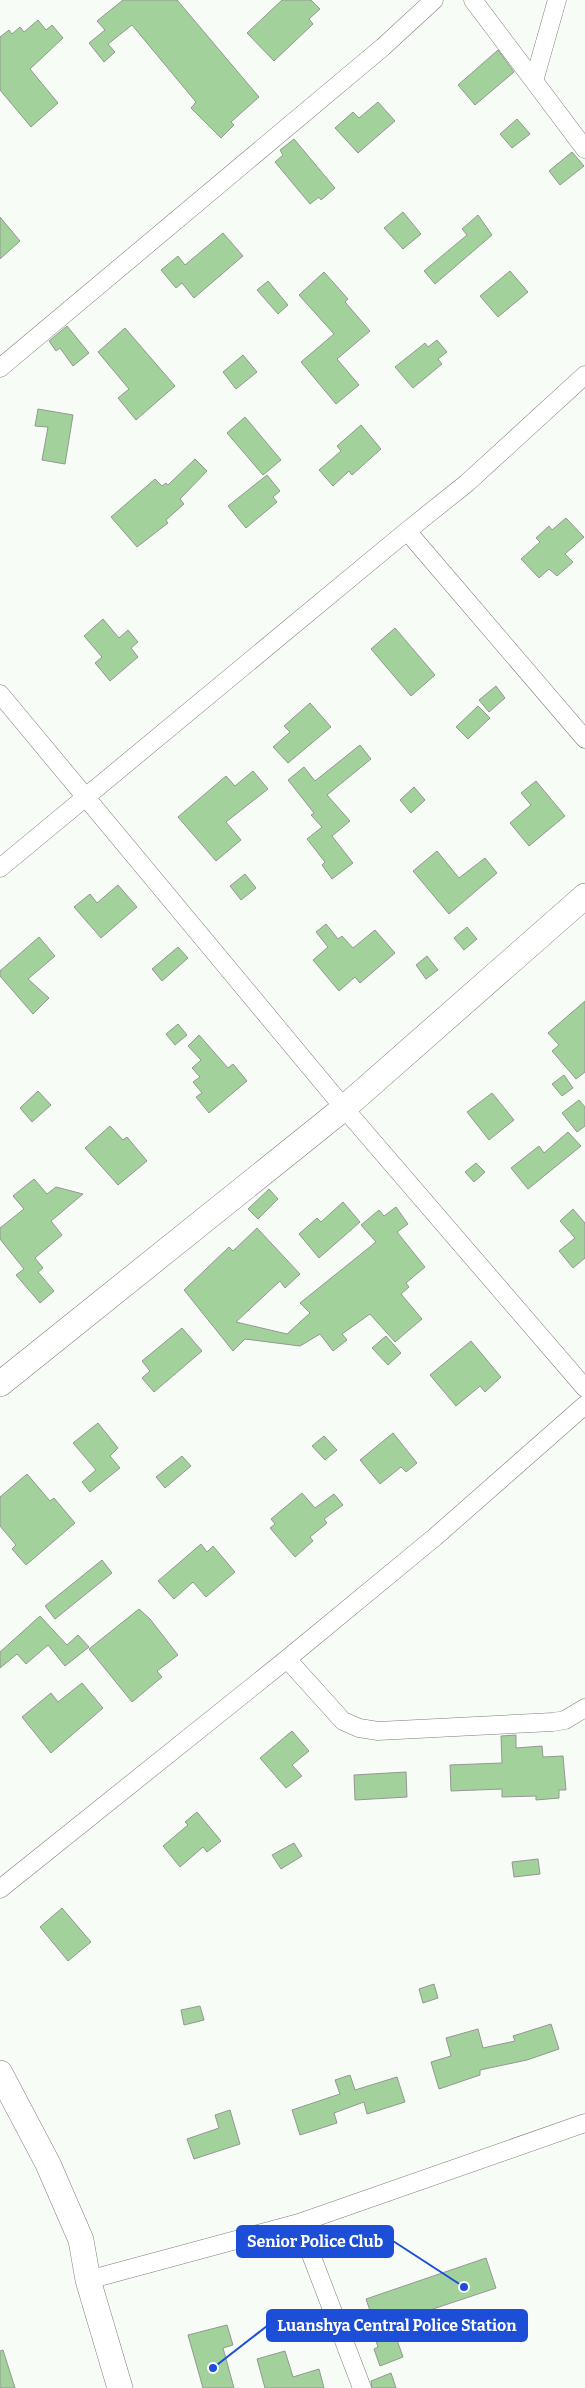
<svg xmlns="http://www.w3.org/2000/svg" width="585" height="2388" font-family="Bitter,serif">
	<rect width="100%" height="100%" fill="#f7fcf6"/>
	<path fill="#a3d19b" stroke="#939892" d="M123,0H177L259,97L231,122L234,125L221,138L191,108L196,102L132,25L108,44L115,52L104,62L89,43L105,30L97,21Z
		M282,0H311L320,9L309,19L313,24L274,61L247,33Z
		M38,20L46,30L52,25L63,38L30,69L58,103L31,127L0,90V37L9,30L12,34L20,27L24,32Z
		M498,50L514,72L475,105L458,85Z
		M378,102L395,121L358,153L335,128L353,112L359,118Z
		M517,119L530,134L512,148L500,134Z
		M294,139L335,188L321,200L319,197L310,204L275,162L283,155L280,150Z
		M572,152L584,166L560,185L549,171Z
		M403,212L421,234L403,249L384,228Z
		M478,215L492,235L435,284L424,271L467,235L462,229Z
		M0,217L20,241L0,259Z
		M223,233L243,256L194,298L182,283L176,288L161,270L178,256L185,265Z
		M510,271L528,292L498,317L480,296Z
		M324,272L348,299L345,302L370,331L337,359L359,385L336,404L301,362L334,334L299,295Z
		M268,281L288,305L278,314L257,290Z
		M67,326L89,353L73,366L60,348L56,351L49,341Z
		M125,328L175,386L136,420L118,398L129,389L98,352Z
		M437,340L447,352L438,359L442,364L413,388L395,367L425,343L428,347Z
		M243,355L257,372L236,389L223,372Z
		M38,409L73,415L65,464L42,460L48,427L35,426Z
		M245,417L281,460L263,475L227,433Z
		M361,425L381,449L352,475L349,471L333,486L319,470L341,451L337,446Z
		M195,459L207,471L180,499L184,504L166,520L168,523L137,547L111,517L155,479L162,486L166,483L168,485Z
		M267,475L280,491L273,497L277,502L246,528L228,506Z
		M566,518L584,537L565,554L573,562L557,576L549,569L539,578L521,559L540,542L536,538L549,526L552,530Z
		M103,619L119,638L128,630L138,642L131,648L138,657L110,681L95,663L102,657L84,636Z
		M395,628L435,675L411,696L371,649Z
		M496,686L505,698L489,712L479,700Z
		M310,703L331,727L288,763L273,747L290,732L284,726Z
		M478,706L490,718L468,739L456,727Z
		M360,745L371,759L327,795L350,821L332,836L353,863L332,879L322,865L325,862L307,839L322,827L311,815L314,813L288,780L304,767L315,781Z
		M253,771L268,789L226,822L241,840L216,861L178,817L226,776L235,786Z
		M536,781L565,816L529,846L510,823L531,805L521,793Z
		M414,787L425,800L411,813L400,800Z
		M437,851L459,878L485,858L497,873L449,914L413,871Z
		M245,874L256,888L241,900L230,886Z
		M118,885L137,907L101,938L74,907L90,894L97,903Z
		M326,924L338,939L342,936L353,948L375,930L395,953L360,983L355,977L339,991L313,960L328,947L316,932Z
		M467,927L477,939L464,950L454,938Z
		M39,937L55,956L28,979L49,998L33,1014L0,976V971Z
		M178,947L188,958L162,981L152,969Z
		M427,956L438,970L426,979L416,965Z
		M585,1001V1072L576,1079L552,1051L559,1045L548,1033Z
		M178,1024L187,1035L175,1045L166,1034Z
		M199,1035L228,1068L233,1064L247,1081L209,1113L196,1097L202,1093L193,1082L200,1077L192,1068L201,1060L188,1046Z
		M564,1075L573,1088L562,1096L552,1084Z
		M38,1091L51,1105L32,1122L20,1108Z
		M492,1093L514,1120L489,1140L467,1112Z
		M579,1100L585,1107V1126L577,1132L562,1113Z
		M110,1126L123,1140L127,1137L147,1161L118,1185L85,1148Z
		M568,1132L581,1146L528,1189L511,1168L539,1146L544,1153Z
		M476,1163L485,1172L474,1182L465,1172Z
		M34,1179L47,1194L56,1187L83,1194L51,1221L62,1235L35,1258L43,1268L38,1272L54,1291L40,1303L16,1275L24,1269L0,1239V1228L24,1209L13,1196Z
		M269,1189L278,1199L258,1219L248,1209Z
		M343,1202L360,1222L319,1258L299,1234L317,1218L321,1222Z
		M396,1207L408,1224L397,1232L425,1267L406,1283L409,1287L401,1294L422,1319L395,1342L370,1314L342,1334L347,1340L333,1351L320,1334L300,1346L245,1339L233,1351L184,1290L229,1247L233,1251L257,1228L300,1274L285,1288L280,1281L236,1322L287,1334L310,1313L300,1303L376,1242L361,1225L379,1210L384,1216Z
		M573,1209L585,1223V1258L573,1268L559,1251L575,1238L560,1221Z
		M182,1328L202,1351L154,1392L142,1378L150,1371L142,1361Z
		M386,1336L401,1353L388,1365L372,1348Z
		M471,1341L501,1377L485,1392L480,1386L456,1406L430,1375Z
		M98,1423L118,1448L110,1456L120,1468L90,1492L82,1482L96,1470L73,1443Z
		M393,1433L417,1463L406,1472L401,1467L380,1484L360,1460Z
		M324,1436L337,1450L325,1460L312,1446Z
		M182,1456L191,1466L165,1488L156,1477Z
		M27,1474L50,1501L54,1498L75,1523L26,1565L12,1549L16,1545L0,1526V1497Z
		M302,1493L315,1508L334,1494L343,1505L324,1519L327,1523L310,1537L313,1541L295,1557L270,1528L275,1524L271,1519Z
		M201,1544L207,1552L213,1546L235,1572L206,1597L193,1582L174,1599L158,1581Z
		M102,1560L112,1573L55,1619L45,1606Z
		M139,1609L150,1619L178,1655L157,1671L162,1677L132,1702L89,1649Z
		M40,1616L67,1645L78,1635L89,1647L65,1666L48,1645L26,1664L17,1654L0,1668V1652Z
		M82,1683L103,1708L51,1753L22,1717L51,1693L58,1702Z
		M292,1731L309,1751L292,1765L302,1776L286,1788L260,1758Z
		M516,1735V1748L542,1746L543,1757L563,1756L566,1790H559V1798L536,1800V1796L502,1797V1789L451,1791L450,1765L502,1763L501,1736Z
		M406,1772L407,1797L355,1800L354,1775Z
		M197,1812L221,1841L207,1852L203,1847L180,1867L163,1846L188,1825L185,1822Z
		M294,1843L302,1856L281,1869L272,1855Z
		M538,1859L540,1874L514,1877L512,1862Z
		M62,1908L91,1942L68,1961L40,1927Z
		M434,1984L438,1998L423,2003L419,1989Z
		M200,2006L204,2020L184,2025L181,2010Z
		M551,2024L559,2049L527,2060L480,2070V2075L439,2089L431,2062L451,2056L446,2038L478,2029L483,2048L515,2041L513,2036Z
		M350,2075L355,2090L397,2077L405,2102L367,2114L364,2102L334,2113L337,2123L300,2135L292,2110L340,2094L335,2080Z
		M230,2110L240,2144L194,2159L187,2139L219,2128L215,2115Z
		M486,2258L496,2288L391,2323L403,2357L380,2366L374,2349L378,2347L376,2341L380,2340L366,2299Z
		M227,2325L233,2345L223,2348L234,2388H203L188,2335Z
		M3,2350L15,2388H0V2351Z
		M285,2351L293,2377L319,2369L324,2388H265L257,2359Z
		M391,2373L396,2388H372L371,2381Z"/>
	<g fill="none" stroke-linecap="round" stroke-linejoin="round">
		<defs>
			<path id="street" d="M473,0L585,149
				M534,81L557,0
				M0,368L383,47L434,0
				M407,531L585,739
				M0,694L344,1108L585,1388
				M0,868L407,531L467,483L585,375
				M287,1659L343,1721L359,1728L378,1731L553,1722L565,1720L585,1708
				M0,1889L287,1659L435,1537L585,1405
				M299,2223L362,2388
				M88,2280L299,2223L585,2123"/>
			<path id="secondary" d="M0,1384L344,1108L585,896
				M0,2073L48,2164L81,2240L88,2280L120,2388"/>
		</defs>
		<use href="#street" stroke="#7a7f79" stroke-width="19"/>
		<use href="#secondary" stroke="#7a7f79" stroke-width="26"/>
		<use href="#street" stroke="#fff" stroke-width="18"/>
		<use href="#secondary" stroke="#fff" stroke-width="25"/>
	</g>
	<path fill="none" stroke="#1d4ed8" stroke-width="2" d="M464 2287L393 2241M213 2368L267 2326"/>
	<g fill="#1d4ed8" stroke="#fff" stroke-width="2">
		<circle cx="464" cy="2287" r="5"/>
		<circle cx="213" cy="2368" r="5"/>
	</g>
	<g fill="#1d4ed8" stroke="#1d4ed8" stroke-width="2">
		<rect x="237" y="2226" width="156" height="31" rx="5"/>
		<rect x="267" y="2310" width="260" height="31" rx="5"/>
	</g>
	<g font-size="16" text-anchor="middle" font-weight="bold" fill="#fff">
		<text x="315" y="2247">Senior Police Club</text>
		<text x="397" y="2331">Luanshya Central Police Station</text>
	</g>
</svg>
